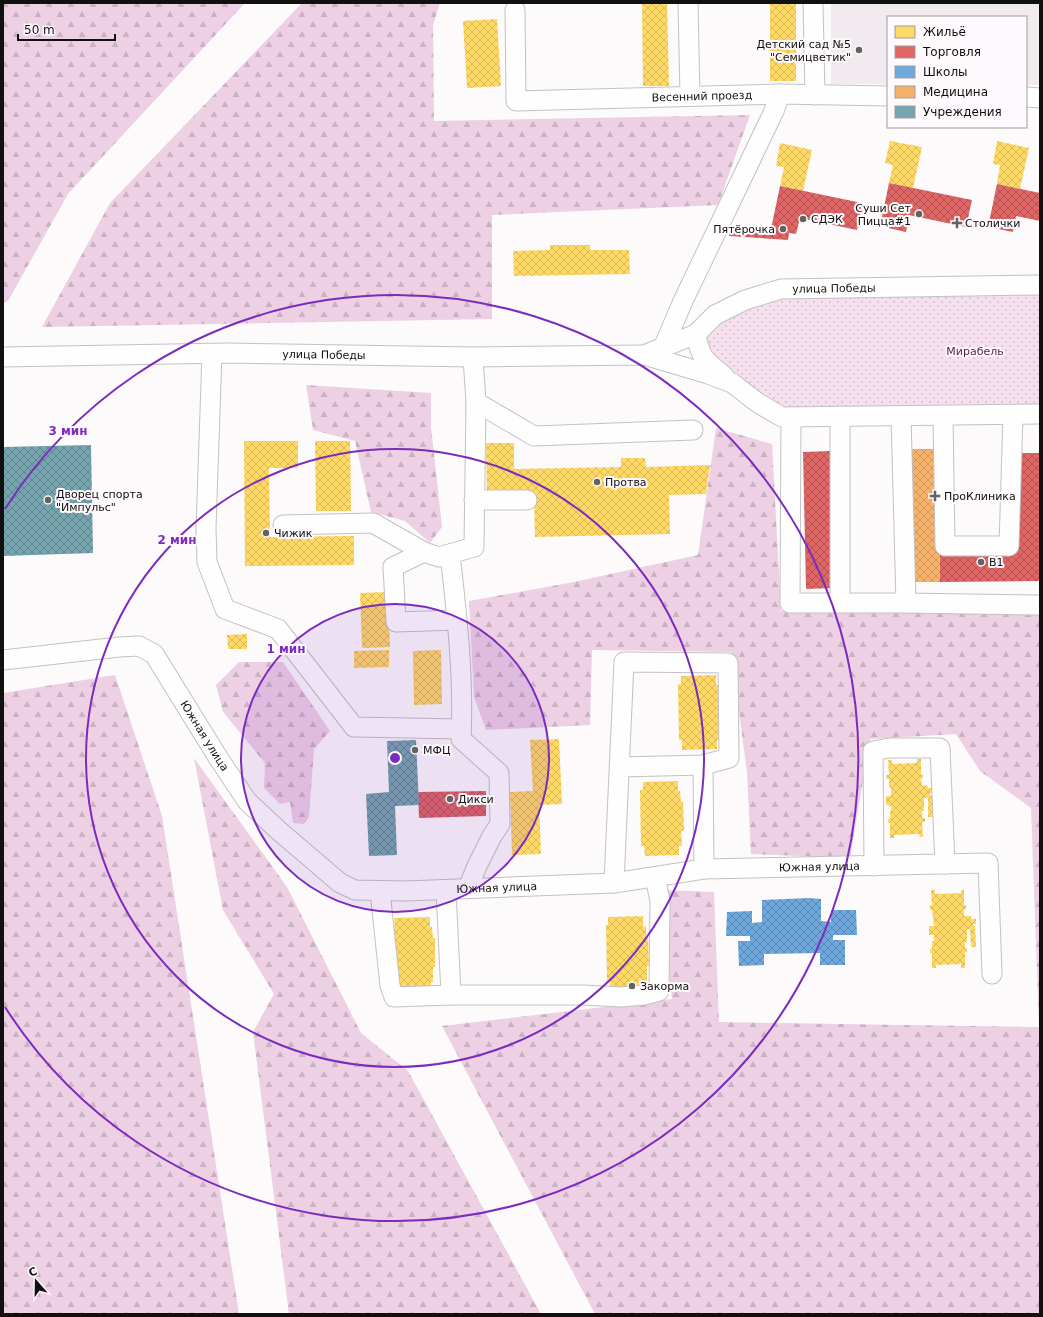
<svg xmlns="http://www.w3.org/2000/svg" width="1043" height="1317" font-family="'DejaVu Sans',sans-serif">
	<defs>
		<pattern id="green-dots" width="8" height="8" patternUnits="userSpaceOnUse"><rect width="8" height="8" fill="#f6e0ee"/><path d="M2 2h.1M6 6h.1" fill="none" stroke="#d2bfcb" stroke-width="1.8" stroke-linecap="round"/></pattern>
		<pattern id="forest-firs" width="22" height="20" patternUnits="userSpaceOnUse"><rect width="22" height="20" fill="#eed0e5"/><path d="M5 1l3.5 6h-7zM16 11l3.5 6h-7z" fill="#cbb2c3"/></pattern>
		<pattern id="homes-cross-hatch" width="8" height="8" patternUnits="userSpaceOnUse"><rect width="8" height="8" fill="#ffd966"/><path d="M0 0l8 8M0 8l8-8" fill="none" stroke="#dab957"/></pattern>
		<pattern id="shops-cross-hatch" width="8" height="8" patternUnits="userSpaceOnUse"><rect width="8" height="8" fill="#e06666"/><path d="M0 0l8 8M0 8l8-8" fill="none" stroke="#b45353"/></pattern>
		<pattern id="schools-cross-hatch" width="8" height="8" patternUnits="userSpaceOnUse"><rect width="8" height="8" fill="#6fa8dc"/><path d="M0 0l8 8M0 8l8-8" fill="none" stroke="#5a87b1"/></pattern>
		<pattern id="health-cross-hatch" width="8" height="8" patternUnits="userSpaceOnUse"><rect width="8" height="8" fill="#f6b26b"/><path d="M0 0l8 8M0 8l8-8" fill="none" stroke="#d2985c"/></pattern>
		<pattern id="public-cross-hatch" width="8" height="8" patternUnits="userSpaceOnUse"><rect width="8" height="8" fill="#76a5af"/><path d="M0 0l8 8M0 8l8-8" fill="none" stroke="#5f858d"/></pattern>
	</defs>
	<rect width="100%" height="100%" fill="#fcfafb"/>
	<path fill="#f1eaef" d="M831,3H1040V85H1026V17H888V84H831Z"/>
	<path fill="url(#green-dots)" d="M1040,286V414L782,417L698,347L715,315L745,300Z"/>
	<path fill="url(#forest-firs)" d="M3,3H245L68,194L8,301L3,303Z
		M302,3H440L433,25L434,121L750,115L718,205L492,215V319L42,327L110,203Z
		M306,385L431,393V427L442,527L430,543L405,521L371,512L355,441L313,430Z
		M716,428L772,444L781,611L1040,614V1314H595L442,1026L672,999L660,890L714,892L719,1022L1039,1027L1031,808L980,771L956,734L870,739L850,858L751,854L747,772L731,652L592,650L590,725L486,730L474,697L469,601L569,583L698,555Z
		M239,662H283L330,731L314,749L309,817L304,824L293,823L290,802L280,804L264,788L265,763L223,712L216,685Z
		M115,675L162,816L239,1314H3V693Z
		M194,758L287,887L361,1033L408,1071L541,1314H289L253,1032L274,994L223,910Z"/>
	<path fill="url(#homes-cross-hatch)" d="M642,3H667L669,86H643Z
		M770,3H796V81H770Z
		M497,19L501,86L467,88L463,21Z
		M890,141L922,147L913,188L889,183L893,165L885,163Z
		M997,141L1029,148L1020,189L997,184L1000,165L993,164Z
		M780,143L812,150L803,191L780,186L784,167L776,166Z
		M550,245H590V250H629L630,274L514,276L513,251L550,250Z
		M244,441H298V468H269L270,537L354,536V565L245,566Z
		M315,441H350L351,511H316Z
		M486,443H514V469L621,467V458H645L646,467L710,465L706,494L669,495L670,534L535,537L534,495L487,496Z
		M388,592L390,647L362,648L360,593Z
		M247,634V649H228L227,635Z
		M389,650V667L354,668V651Z
		M441,650L442,704L414,705L413,651Z
		M716,675V685H718L719,696H721V725H719V740H717V749L682,750V740H679L678,684H681V676Z
		M559,739L562,804L539,805L541,854L512,855L510,792L533,791L530,740Z
		M917,759H921V774L923,775V778H921L922,785L928,786V788H933V793H930V795L933,796V817H928V798H924V811H922V818H925V822H922L923,837H920L919,834L894,835V838H890V823H888V819H890V811H891V806L886,805V796H891V788L889,787V779H887L886,775H889L888,760H892V764L917,763Z
		M678,781V791H680L681,802H683L684,831H681L682,846H679V855L645,856L644,846H641L640,790H643V782Z
		M931,890H935V894L961,893V890H964V905H966V909H964V916H971V919H976V924H973V926H975L976,947H971L970,929H967V942H965V949L967,948V952H965V968H961V964L936,965V968H932V953H930V949H932V941H934V935H929V926H934L932,910L930,909V906L932,905Z
		M643,916V927L646,926V937H648L649,966H647V981H644V990L610,991V981H607L606,925H608V917Z
		M430,917V927H432L433,938H435V967H433V982H431V991L396,992L392,926H395L394,918Z"/>
	<path fill="url(#shops-cross-hatch)" d="M889,183L972,200L966,227L909,215L906,232L880,226Z
		M997,184L1040,193V221L1016,216L1013,232L988,227Z
		M780,186L862,203L857,230L800,218L796,234L789,233L788,240L729,236V226L771,229Z
		M830,451L833,588L806,589L803,452Z
		M1018,453H1040V581L940,582V550L1019,549Z
		M486,791V816L419,818L418,792Z"/>
	<path fill="url(#schools-cross-hatch)" d="M809,898L821,899V921L831,922V910H856L857,935H833V940H845V965H820V953L764,954V965L739,966L738,941H750V936H726L727,912L752,911V923L762,922V900Z"/>
	<path fill="url(#health-cross-hatch)" d="M910,449H939L940,582H911Z"/>
	<path fill="url(#public-cross-hatch)" d="M91,445L93,553L3,556V447Z
		M416,740L419,805L395,806L397,855L369,856L366,794L389,792L387,741Z"/>
	<g fill="none" stroke-linecap="round" stroke-linejoin="round">
		<defs>
			<g id="minor">
				<path d="M688,3L690,96"/>
				<path d="M813,3L815,95"/>
				<path id="s1" d="M515,10L516,101L780,94L888,96"/>
				<path d="M1026,97L1040,98"/>
				<path d="M696,334C700,359 706,361 724,376"/>
				<path d="M663,348L683,301L774,111L780,94"/>
				<path d="M212,354L206,528L207,562L225,609L278,629L354,727L461,729"/>
				<path id="s2" d="M644,355L696,334L715,315L745,300L781,289L1040,285"/>
				<path id="s3" d="M3,357L227,353L473,357L644,355L708,374L732,383L758,403L782,417L1040,414"/>
				<path d="M473,357L476,402L534,436L693,430"/>
				<path d="M943,415L945,546H1009L1013,415"/>
				<path d="M901,416L906,603"/>
				<path d="M791,417L790,603H906L1040,605"/>
				<path d="M474,500H527"/>
				<path d="M283,525L373,523L424,552L439,557L474,547L476,402"/>
				<path d="M424,552L393,567L396,622L457,620"/>
				<path d="M450,554C457,615 464,677 461,739L499,773L500,824L492,836L477,866L468,888"/>
				<path d="M840,602V416"/>
				<path id="s4" d="M3,660L119,647L139,646L154,654L219,759L247,801L278,830L340,883L355,890L406,891L614,883L704,869L988,863L992,974"/>
				<path d="M703,765L704,869"/>
				<path d="M874,866L873,751L889,748H940L945,864"/>
				<path d="M614,883L624,662L728,663L729,758L703,765L620,767"/>
				<path d="M446,890L451,995"/>
				<path d="M380,891L390,986L394,997L451,995H583L621,997L644,995L659,991L660,901L655,877"/>
			</g>
		</defs>
		<use href="#minor" stroke="#c3c1c2" stroke-width="21"/>
		<use href="#minor" stroke="#fffefe" stroke-width="19"/>
	</g>
	<circle cx="395" cy="758" r="154" fill="#7b2cbf" fill-opacity=".12"/>
	<g fill="none" stroke="#7b2cbf" stroke-width="2">
		<circle cx="395" cy="758" r="154"/>
		<circle cx="395" cy="758" r="309"/>
		<path d="M5 509A463 463 0 1 1 5 1007"/>
	</g>
	<g fill="#636263" stroke="#fdf9fc" stroke-width="1.5">
		<circle cx="859" cy="50" r="4"/>
		<circle cx="919" cy="214" r="4"/>
		<circle cx="803" cy="219" r="4"/>
		<path d="M955 217h4v4h4v4h-4v4h-4v-4h-4v-4h4z"/>
		<circle cx="783" cy="229" r="4"/>
		<circle cx="597" cy="482" r="4"/>
		<path d="M933 490h4v4h4v4h-4v4h-4v-4h-4v-4h4z"/>
		<circle cx="48" cy="500" r="4"/>
		<circle cx="266" cy="533" r="4"/>
		<circle cx="981" cy="562" r="4"/>
		<circle cx="415" cy="750" r="4"/>
		<circle cx="450" cy="799" r="4"/>
		<circle cx="632" cy="986" r="4"/>
	</g>
	<g text-anchor="middle" stroke-width="4" stroke-linejoin="round" paint-order="stroke">
		<g font-size="11" fill="#111011" stroke="#fdf9fc" text-anchor="start">
			<text x="851" y="48" text-anchor="end">Детский сад №5<tspan x="851" dy="13">"Семицветик"</tspan></text>
			<text x="911" y="212" text-anchor="end">Суши Сет<tspan x="911" dy="13">Пицца#1</tspan></text>
			<text x="811" y="223">СДЭК</text>
			<text x="965" y="227">Столички</text>
			<text x="775" y="233" text-anchor="end">Пятёрочка</text>
			<text x="605" y="486">Протва</text>
			<text x="56" y="498">Дворец спорта<tspan x="56" dy="13">"Импульс"</tspan></text>
			<text x="944" y="500">ПроКлиника</text>
			<text x="274" y="537">Чижик</text>
			<text x="989" y="566">В1</text>
			<text x="423" y="754">МФЦ</text>
			<text x="458" y="803">Дикси</text>
			<text x="640" y="990">Закорма</text>
		</g>
		<g font-size="11" fill="#111011" stroke="#fdf9fc">
			<text dy="4" stroke="none"><textPath href="#s1" startOffset="277">Весенний проезд</textPath></text>
			<text dy="4" stroke="none"><textPath href="#s2" startOffset="207">улица Победы</textPath></text>
			<text dy="4" stroke="none"><textPath href="#s3" startOffset="321">улица Победы</textPath></text>
			<text dy="4" stroke="none"><textPath href="#s4" startOffset="250">Южная улица</textPath></text>
			<text dy="4" stroke="none"><textPath href="#s4" startOffset="934">Южная улица</textPath></text>
			<text dy="4" stroke="none"><textPath href="#s4" startOffset="610">Южная улица</textPath></text>
		</g>
		<g font-size="11" fill="#5d1f4e" stroke="#fdf9fc">
			<text x="975" y="355">Мирабель</text>
		</g>
	</g>
	<circle cx="395" cy="758" r="6" fill="#7b2cbf" stroke="#fdf9fc" stroke-width="2"/>
	<g font-size="12" text-anchor="middle" font-weight="bold" fill="#7b2cbf" stroke="#fdf9fc" stroke-width="4" stroke-linejoin="round" paint-order="stroke">
		<text x="68" y="435">3 мин</text>
		<text x="177" y="544">2 мин</text>
		<text x="286" y="653">1 мин</text>
	</g>
	<rect width="1043" height="1317" fill="none" stroke="#111011" stroke-width="8"/>
	<rect x="887" y="16" width="140" height="112" fill="#fdf9fc" stroke="#9f9c9e"/>
	<rect x="895" y="26" width="20" height="12" fill="#ffd966" stroke="#9f9c9e"/>
	<text x="923" y="36" font-size="12" fill="#111011">Жильё</text>
	<rect x="895" y="46" width="20" height="12" fill="#e06666" stroke="#9f9c9e"/>
	<text x="923" y="56" font-size="12" fill="#111011">Торговля</text>
	<rect x="895" y="66" width="20" height="12" fill="#6fa8dc" stroke="#9f9c9e"/>
	<text x="923" y="76" font-size="12" fill="#111011">Школы</text>
	<rect x="895" y="86" width="20" height="12" fill="#f6b26b" stroke="#9f9c9e"/>
	<text x="923" y="96" font-size="12" fill="#111011">Медицина</text>
	<rect x="895" y="106" width="20" height="12" fill="#76a5af" stroke="#9f9c9e"/>
	<text x="923" y="116" font-size="12" fill="#111011">Учреждения</text>
	<g transform="translate(36 1281) rotate(340)" stroke="#fdf9fc" stroke-width="3" paint-order="stroke">
	<path d="M0-3L7 15L0 10L-7 15Z" fill="#111011"/>
	<text y="-6" font-size="11" font-weight="bold" text-anchor="middle" fill="#111011">С</text>
	</g>
	<path d="M18 34v6h97v-6" fill="none" stroke="#111011" stroke-width="2"/>
	<text x="24" y="34" font-size="12" fill="#111011" stroke="#fdf9fc" stroke-width="3" paint-order="stroke">50 m</text>
</svg>
